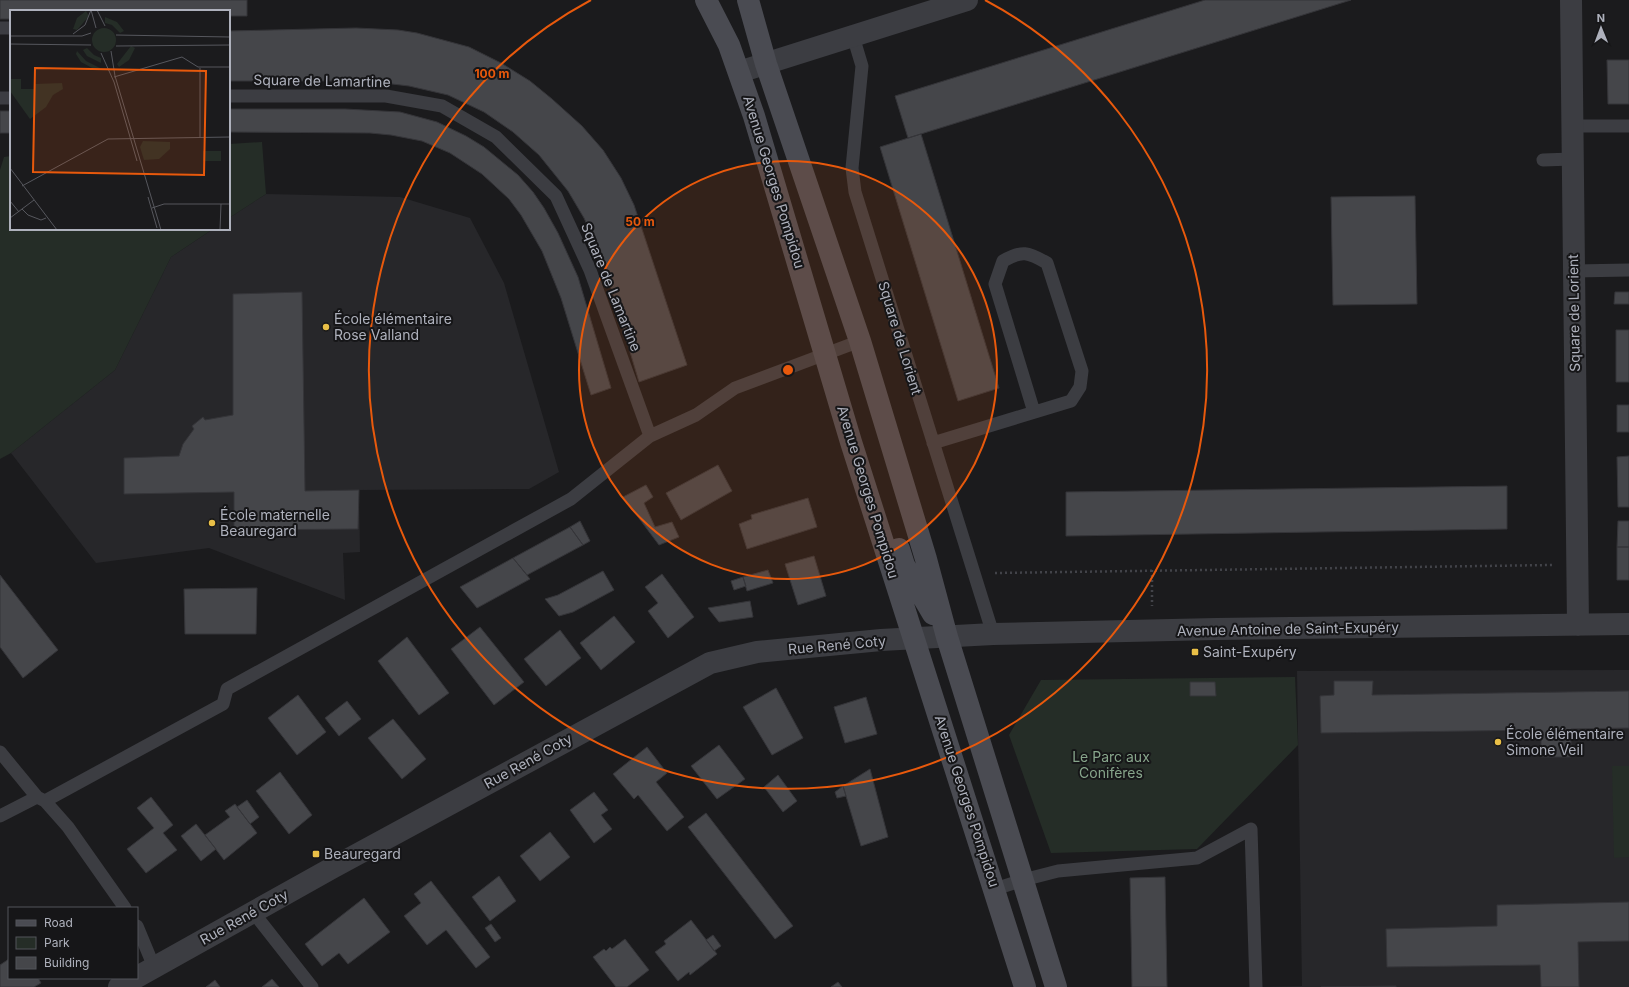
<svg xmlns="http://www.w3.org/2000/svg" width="1629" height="987" font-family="Inter,sans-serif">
	<rect width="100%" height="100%" fill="#1b1b1d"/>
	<path fill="#27272a" d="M266,194L400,197L470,218L504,283L559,472L529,489L359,490L360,552L343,553L345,600L209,548L96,563L11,453L115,370L171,257L213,229H229V218Z
		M1629,670V987H1260L1302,986L1297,671Z"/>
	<path fill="#252d27" d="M262,142L266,194L229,218V144Z
		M11,156V229H213L171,257L115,370L11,453L0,459V170L4,157Z
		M1295,677L1298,745L1197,849L1051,853L1009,735L1041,680Z
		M1612,766H1629V857L1614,858Z"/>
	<path fill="#45464a" stroke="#353539" d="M0,0H247V16H229V11H11V19H0Z
		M1205,0H1351L908,138L895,96Z
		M356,28L398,30L417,33L469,47L501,63L530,81L552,99L582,126L603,150L621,178L634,205L687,365L639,382L602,258L584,218L568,191L539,155L513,132L484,112L448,95L409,86L367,81H229V31Z
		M1607,60H1629V104H1608Z
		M229,109H345L400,112L437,122L466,136L484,147L518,175L533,192L544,208L558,233L578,277L611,388L591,395L561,298L542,251L521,215L509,199L482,174L450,153L422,141L391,135L370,133L229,132Z
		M0,111H11V133H0Z
		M921,134L999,388L958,401L880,147Z
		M1415,196L1417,304L1333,305L1331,197Z
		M302,292L305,491L359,490L358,529L234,530V492L124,494V458L179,456L183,444L194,429L192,426L203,417L205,420L233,415V294Z
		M1615,292H1629V304H1614Z
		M1616,330H1629V382H1616Z
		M1617,405H1629V432H1617Z
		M1629,456V507H1618L1617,457Z
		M718,465L732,491L681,520L666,493Z
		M646,485L653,497L644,503L655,527L672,522L679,537L659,545L623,497Z
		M1507,486V529L1066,536V492Z
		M808,498L817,527L747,549L739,524L752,519L751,515Z
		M580,521L590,541L583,545L570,527Z
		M1618,521H1629V547H1617Z
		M570,527L583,545L527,575L513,558Z
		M1617,547H1629V580H1617Z
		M814,556L826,596L798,605L785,564Z
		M513,558L530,579L477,608L460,587Z
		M768,570L773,583L747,591L743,577Z
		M603,571L614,590L573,612L559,616L545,599L558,595Z
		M662,574L694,617L668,638L648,611L658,603L645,587Z
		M0,575L58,650L23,678L0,647Z
		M743,577L746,586L734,590L731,581Z
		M257,588L256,634H185L184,589Z
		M750,601L753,617L719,622L708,608Z
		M614,616L635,642L601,670L580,643Z
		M480,627L524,682L494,705L451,649Z
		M560,630L581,658L546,686L524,659Z
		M407,637L449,693L419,715L378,661Z
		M1334,681H1373L1372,695L1629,691V728L1571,729V757H1541V730L1321,733L1320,696L1334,695Z
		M1190,682H1215L1216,696H1190Z
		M776,688L803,738L772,755L743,707Z
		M298,695L326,732L297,755L268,718Z
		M866,697L877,734L845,743L834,707Z
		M347,701L361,719L339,736L325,718Z
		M393,719L426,759L402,779L368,738Z
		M719,745L745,779L717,799L691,766Z
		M647,747L667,773L656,782L684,817L667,831L638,795L634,799L613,774Z
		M870,769L888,837L861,846L843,786Z
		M280,772L312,815L289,834L256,791Z
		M778,775L797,801L783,812L764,787Z
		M843,786L846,796L837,798L835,792Z
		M594,792L608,810L601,815L612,829L594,843L570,810Z
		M151,797L173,825L163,833L177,850L146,873L127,849L154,828L137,808Z
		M247,800L259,817L250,824L237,807Z
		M235,804L257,833L224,860L205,835L230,817L225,811Z
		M706,813L793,926L775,939L688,827Z
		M196,824L216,849L201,861L181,836Z
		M550,832L570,857L540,881L520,856Z
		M499,876L516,901L490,921L472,897Z
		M1165,877L1167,987H1132L1130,878Z
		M431,881L490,957L476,968L446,930L427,945L404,916L421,903L414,894Z
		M364,898L390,932L348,964L339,953L322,966L305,944Z
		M1629,902V941L1578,942L1579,987H1541L1540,965L1387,967L1386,929L1497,926V905Z
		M691,920L717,954L690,975L689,972L678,981L655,952L666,944L664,941Z
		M491,924L501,938L495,942L485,928Z
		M713,935L721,946L714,951L706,940Z
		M625,939L649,970L627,987H616L593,957L604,949L606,951L610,947L612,949Z
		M9,959V978H38L41,983L34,987H0V965Z
		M272,979L279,987H262Z
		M215,980L220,987H206Z
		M838,982L842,987H831Z
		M1396,986V987H1321Z"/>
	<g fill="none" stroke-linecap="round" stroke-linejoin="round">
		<path stroke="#424349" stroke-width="2.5" stroke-dasharray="2 3" stroke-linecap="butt" d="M1152,570V606
			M995,573L1552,565"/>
		<path stroke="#3c3d42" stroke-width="13" d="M0,28H11
			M853,36L862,66L852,168L855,192L993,634
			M229,96H386L442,106L496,137L556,196L590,270L650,436
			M0,98H11
			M1571,126H1629
			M1543,160L1572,159
			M1574,271L1629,270
			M933,443L1071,401L1080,387L1082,371L1047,263C1028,252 1022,250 1003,261L995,284L1034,412
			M0,752L37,797L45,801L68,827L125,908
			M45,801L223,704L227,689L571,499L650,436L696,415L735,388L860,341
			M0,816L37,797
			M995,889L1023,880L1058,871L1197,858L1251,829L1256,987
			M253,912L312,987
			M137,926L154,967"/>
		<path stroke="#3c3d42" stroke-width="22" d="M1571,0L1578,625
			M739,72L967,0
			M137,977L332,868L710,663L757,652L881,640L993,634L1216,629L1629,624
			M119,987L135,978"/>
		<path stroke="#4a4b52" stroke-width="22" d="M706,0L729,45L754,116L851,442L1025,987
			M748,0L766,64L860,341L926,559L947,637L1056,987
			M899,549L904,565L933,614"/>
	</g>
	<circle cx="788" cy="370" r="209" fill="#e8590c" fill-opacity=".12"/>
	<g fill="none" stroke="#e8590c" stroke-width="2">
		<circle cx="788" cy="370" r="209"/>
		<path d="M985 0A419 419 0 1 1 591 0"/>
	</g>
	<g fill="#e9bf47" stroke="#161618" stroke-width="1.5">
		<circle cx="326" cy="327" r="4"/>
		<circle cx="212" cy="523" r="4"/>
		<rect x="1191" y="648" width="8" height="8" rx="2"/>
		<circle cx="1498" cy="742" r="4"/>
		<rect x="312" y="850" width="8" height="8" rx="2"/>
	</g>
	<g text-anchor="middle" stroke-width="4" stroke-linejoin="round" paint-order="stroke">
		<g font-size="14" fill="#aeb1bc" stroke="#161618">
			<text transform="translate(322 81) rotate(1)" y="5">Square de Lamartine</text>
			<text transform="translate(774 182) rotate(73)" y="5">Avenue Georges Pompidou</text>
			<text transform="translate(611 287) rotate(68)" y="5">Square de Lamartine</text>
			<text transform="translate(1574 313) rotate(-91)" y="5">Square de Lorient</text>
			<text transform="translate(900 338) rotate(73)" y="5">Square de Lorient</text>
			<text transform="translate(868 492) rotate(73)" y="5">Avenue Georges Pompidou</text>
			<text transform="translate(1288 629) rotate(-1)" y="5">Avenue Antoine de Saint-Exupéry</text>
			<text transform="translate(837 645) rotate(-5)" y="5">Rue René Coty</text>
			<text transform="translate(528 761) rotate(-29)" y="5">Rue René Coty</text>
			<text transform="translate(967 801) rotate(72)" y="5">Avenue Georges Pompidou</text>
			<text transform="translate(244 917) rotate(-29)" y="5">Rue René Coty</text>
		</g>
		<g font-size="14" fill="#aeb1bc" stroke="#161618" text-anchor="start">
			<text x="334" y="324">École élémentaire<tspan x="334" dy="16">Rose Valland</tspan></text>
			<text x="220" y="520">École maternelle<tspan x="220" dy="16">Beauregard</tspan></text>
			<text x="1203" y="657">Saint-Exupéry</text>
			<text x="1506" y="739">École élémentaire<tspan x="1506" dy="16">Simone Veil</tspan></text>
			<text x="324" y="859">Beauregard</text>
		</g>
		<g font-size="14" fill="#87a58b" stroke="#161618">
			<text x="1111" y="762">Le Parc aux<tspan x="1111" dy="16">Conifères</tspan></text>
		</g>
	</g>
	<g transform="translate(10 10)">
		<rect width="220" height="220" fill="#1b1b1d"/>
		<path d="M76,1L79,6L67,20L63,19L67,8ZM95,7L107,12L114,21L110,23L102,15L95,13ZM82 30a12 12 0 1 1 24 0a12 12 0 1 1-24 0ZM121,36L125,38L119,50L109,57L107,54ZM77,38L84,45L91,48V53L77,46L73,40ZM67,41L76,51L90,58L84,59L71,52L66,44ZM0,69H11V79H24L25,74L52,73L53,79L43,85L36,97L20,109L0,81ZM133,131L160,132V139L149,149L134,150L130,137ZM193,141H211V151H193Z" fill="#252d27"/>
		<path fill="none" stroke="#56575d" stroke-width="1" d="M81,0L86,18M87,0L95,16M63,24L75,15L81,0M106,25L220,27M0,26H72L81,23M0,34L81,35M106,36L220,35M101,41L105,66L151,220M91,43L104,72L127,151M104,67L172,47L188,57H220M190,127V58M0,158L47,220M12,176L98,129L220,127M138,187L147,218M0,191L9,202M142,198L154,194H220M12,199L18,205L31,210L36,208M0,208L24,190M210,220L211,194"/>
		<path fill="#e8590c" fill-opacity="0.15" stroke="#e8590c" stroke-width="2" d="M25,58L196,61L194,165L23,162Z"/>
		<rect width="220" height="220" fill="none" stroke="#aeb1bc" stroke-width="2"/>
	</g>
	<circle cx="788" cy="370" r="6" fill="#e8590c" stroke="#161618" stroke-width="2"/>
	<g font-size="12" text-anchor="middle" font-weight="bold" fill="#e8590c" stroke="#161618" stroke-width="4" stroke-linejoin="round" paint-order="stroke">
		<text x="492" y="78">100 m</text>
		<text x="640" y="226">50 m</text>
	</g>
	<rect x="8" y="907" width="130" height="72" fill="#161618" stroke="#53545a"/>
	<rect x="16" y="920" width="20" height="6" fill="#4a4b52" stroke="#53545a"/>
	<text x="44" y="927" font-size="12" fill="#aeb1bc">Road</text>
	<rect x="16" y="937" width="20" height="12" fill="#252d27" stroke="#53545a"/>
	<text x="44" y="947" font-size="12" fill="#aeb1bc">Park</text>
	<rect x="16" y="957" width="20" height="12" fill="#45464a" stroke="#53545a"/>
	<text x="44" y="967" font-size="12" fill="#aeb1bc">Building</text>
	<g transform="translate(1601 28) rotate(359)" stroke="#161618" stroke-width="3" paint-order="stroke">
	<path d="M0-3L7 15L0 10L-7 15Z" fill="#aeb1bc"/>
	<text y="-6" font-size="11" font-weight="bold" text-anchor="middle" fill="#aeb1bc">N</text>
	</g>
</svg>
